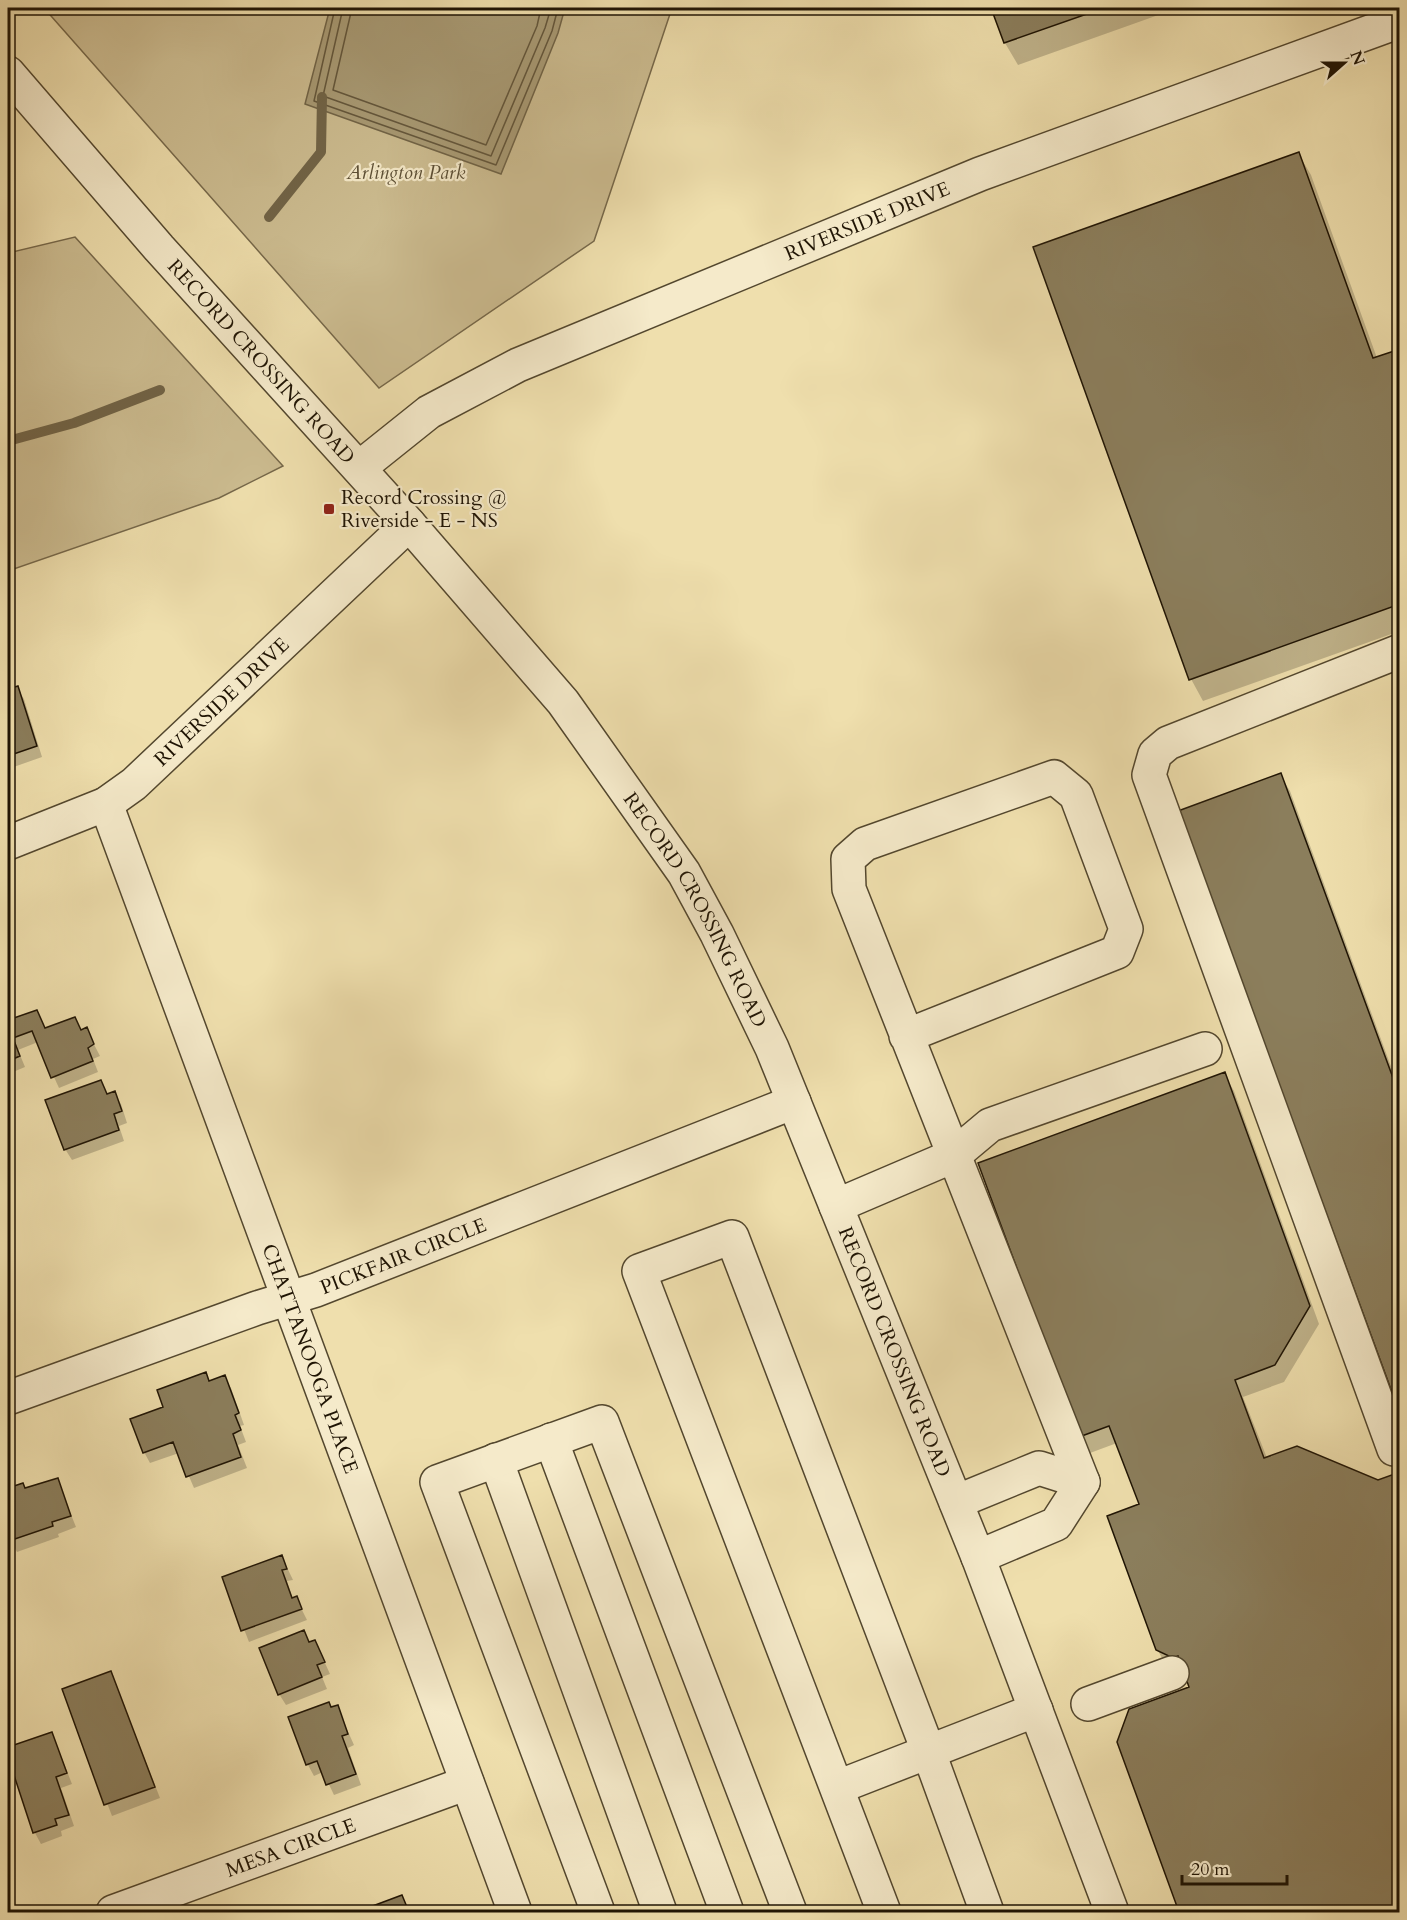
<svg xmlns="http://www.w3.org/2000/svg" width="1407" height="1920" font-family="Cardo,serif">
	<rect width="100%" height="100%" fill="#efdfad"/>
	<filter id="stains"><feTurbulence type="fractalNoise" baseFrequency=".00333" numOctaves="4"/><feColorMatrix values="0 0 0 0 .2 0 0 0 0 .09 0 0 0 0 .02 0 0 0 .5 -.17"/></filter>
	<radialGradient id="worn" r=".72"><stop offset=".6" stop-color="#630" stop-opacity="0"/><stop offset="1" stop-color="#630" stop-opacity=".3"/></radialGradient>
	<path fill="#ccbc90" stroke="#76684a" stroke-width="1.5" d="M44,8H672L594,241L379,388Z
		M75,237L283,466L219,498L8,571V253Z"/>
	<path fill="#a89a74" stroke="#716447" stroke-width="1.5" d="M330,8H565L558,33L501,174L305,104Z"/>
	<path fill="#0003" d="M993,8H1178L1018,65L1005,43Z
		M1298,153L1311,175L1377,358L1400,350V631L1203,701L1191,679Z
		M17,688L24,699L42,757L8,769V691Z
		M1280,775L1290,791L1400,1091V1410Z
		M37,1012L46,1030L86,1029L100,1056L93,1059L98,1072L59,1088L38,1042L18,1050L25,1067L13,1072L8,1063V1023Z
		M1224,1074L1234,1091L1319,1324L1284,1382L1243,1397L1267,1458L1378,1482L1400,1474V1912H1181L1119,1742L1191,1688L1186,1674L1167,1667L1157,1649L1141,1505L1117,1443L1090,1453L1080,1437Z
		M100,1082L108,1096L114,1093L121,1104L127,1123L119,1126L124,1141L72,1160L65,1149Z
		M205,1374L210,1382L224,1377L231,1388L244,1425L240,1426L246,1442L238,1445L247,1468L194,1488L179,1453L150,1463L144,1452L164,1408Z
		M57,1480L76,1527L58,1534L59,1537L17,1552L8,1536V1490L22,1485L25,1489Z
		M282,1557L293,1580L287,1581L293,1599L296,1598L307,1620L249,1642L224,1578Z
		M303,1632L310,1644L315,1641L330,1674L322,1677L327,1689L286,1705L279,1694Z
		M111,1673L160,1798L112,1816L64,1690Z
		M337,1707L354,1745L348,1748L361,1785L334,1795L323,1772L314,1776L308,1765L290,1718Z
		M52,1733L72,1784L61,1788L74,1826L61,1831L62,1836L41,1844L35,1833L8,1748Z
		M402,1897L410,1912H364V1911Z"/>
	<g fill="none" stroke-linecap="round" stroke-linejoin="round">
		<path stroke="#64573c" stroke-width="1.5" d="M335,8L314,101L496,165L552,31L558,8
			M343,8L323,96L491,156L545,28L551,8
			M352,8L333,90L486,145L537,26L541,8"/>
		<path stroke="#716447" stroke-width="10" d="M269,217L321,152L322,97
			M8,441L74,423L160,390"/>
	</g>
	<path fill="#8b7e5c" stroke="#1f1404" stroke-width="1.5" d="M991,8H1104L1004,43Z
		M1299,152L1373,358L1400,349V604L1189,680L1033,247Z
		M18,686L37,746L8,756V689Z
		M1281,773L1400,1097V1414L1178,811Z
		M37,1010L45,1028L75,1017L81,1030L87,1027L94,1044L88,1048L93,1061L51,1078L32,1031L13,1038L20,1056L8,1061V1020Z
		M1225,1072L1310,1306L1275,1365L1235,1380L1264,1458L1297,1446L1378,1480L1400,1472V1912H1179L1117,1742L1129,1709L1189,1687L1178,1656L1173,1658L1156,1650L1107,1516L1139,1504L1109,1426L1079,1437L978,1163Z
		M101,1080L107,1094L115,1091L122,1111L114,1114L119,1130L64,1150L45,1100Z
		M206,1372L209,1381L225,1375L239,1413L235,1415L241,1430L233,1434L241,1457L186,1477L173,1442L143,1453L130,1419L163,1407L157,1390Z
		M58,1478L71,1516L52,1522L53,1526L9,1541L8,1488L23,1483L25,1488Z
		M282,1555L287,1569L282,1570L292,1598L297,1596L302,1609L241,1631L222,1577Z
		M304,1630L309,1642L315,1640L325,1662L317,1665L322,1677L278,1695L259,1648Z
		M111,1671L155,1787L104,1805L62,1689Z
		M329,1702L331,1707L338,1705L348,1734L342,1736L356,1774L326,1785L317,1761L306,1765L288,1717Z
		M52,1732L67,1773L56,1777L69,1815L55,1819L57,1825L33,1833L8,1757V1747Z
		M402,1895L409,1912H363L362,1910Z"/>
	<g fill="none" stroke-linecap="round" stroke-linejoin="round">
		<defs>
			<g id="minor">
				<path id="s1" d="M8,73L159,248L409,524L563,702L684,873L717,934L772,1048L978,1557L1112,1912"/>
				<path id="s2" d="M359,468L429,412L518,365L980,174L1400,21"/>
				<path id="s3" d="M106,804L515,1912"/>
				<path id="s4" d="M8,843L106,804L134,784L409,524"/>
				<path d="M906,1036L1117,952L1126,929L1076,795L1054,777L865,844L848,859L849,889L1083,1482"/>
				<path d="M836,1206L953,1156L990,1125L1205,1049"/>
				<path id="s5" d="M8,1398L257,1308L316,1290L794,1102"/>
				<path d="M551,1440L727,1912"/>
				<path d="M1394,1449L1149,775L1155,754L1168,743L1400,651"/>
				<path d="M496,1460L660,1912"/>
				<path d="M956,1502L1039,1468L1083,1482L1056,1524L978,1557"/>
				<path d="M1088,1704L1172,1673"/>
				<path d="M838,1787L1036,1710"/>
				<path id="s6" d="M113,1912L467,1783"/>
				<path d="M598,1912L437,1482L602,1422L790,1912"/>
				<path d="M884,1912L639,1271L732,1237L929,1753L987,1912"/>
			</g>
		</defs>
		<use href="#minor" stroke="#53472e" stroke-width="36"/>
		<use href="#minor" stroke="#f5eaca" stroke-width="33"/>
	</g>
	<rect fill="#8f2418" stroke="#f5eaca" stroke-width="2" x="323" y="503" width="12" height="12" rx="3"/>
	<g text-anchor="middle" stroke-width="4.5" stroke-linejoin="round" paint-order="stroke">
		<g font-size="20" font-style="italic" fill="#5c4f35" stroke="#f5eaca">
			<text x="406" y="179">Arlington Park</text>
		</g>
		<g font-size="20" fill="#1f1404" stroke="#f5eaca">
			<text dy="7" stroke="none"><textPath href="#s2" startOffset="568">RIVERSIDE DRIVE</textPath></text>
			<text dy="7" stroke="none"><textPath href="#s1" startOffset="384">RECORD CROSSING ROAD</textPath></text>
			<text dy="7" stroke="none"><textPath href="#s4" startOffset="260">RIVERSIDE DRIVE</textPath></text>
			<text dy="7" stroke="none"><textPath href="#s1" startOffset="1086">RECORD CROSSING ROAD</textPath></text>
			<text dy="7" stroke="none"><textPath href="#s5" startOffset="420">PICKFAIR CIRCLE</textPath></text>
			<text dy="7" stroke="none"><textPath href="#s1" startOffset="1572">RECORD CROSSING ROAD</textPath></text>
			<text dy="7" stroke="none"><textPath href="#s3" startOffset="591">CHATTANOOGA PLACE</textPath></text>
			<text dy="7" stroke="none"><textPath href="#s6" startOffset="189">MESA CIRCLE</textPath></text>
		</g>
		<g font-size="20" fill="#1f1404" stroke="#f5eaca" text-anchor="start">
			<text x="341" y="504">Record Crossing @<tspan x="341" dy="23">Riverside - E - NS</tspan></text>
		</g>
	</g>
	<rect width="1407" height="1920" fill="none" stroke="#efdfad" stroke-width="30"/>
	<rect x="9" y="9" width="1389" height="1902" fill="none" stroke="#1f1404" stroke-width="3"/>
	<rect x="15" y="15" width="1377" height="1890" fill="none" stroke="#1f1404" stroke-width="1.5"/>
	<g transform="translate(1344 63) rotate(69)" stroke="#f5eaca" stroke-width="4.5" paint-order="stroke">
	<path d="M0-4.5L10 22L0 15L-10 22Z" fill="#1f1404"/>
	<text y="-9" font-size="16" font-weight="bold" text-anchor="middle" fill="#1f1404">N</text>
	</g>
	<path d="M1182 1875v9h105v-9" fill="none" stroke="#1f1404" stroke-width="3"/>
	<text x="1191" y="1875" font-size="18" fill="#1f1404" stroke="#f5eaca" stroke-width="4.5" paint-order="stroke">20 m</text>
	<rect width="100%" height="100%" filter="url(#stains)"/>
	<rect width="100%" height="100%" fill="url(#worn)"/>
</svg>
